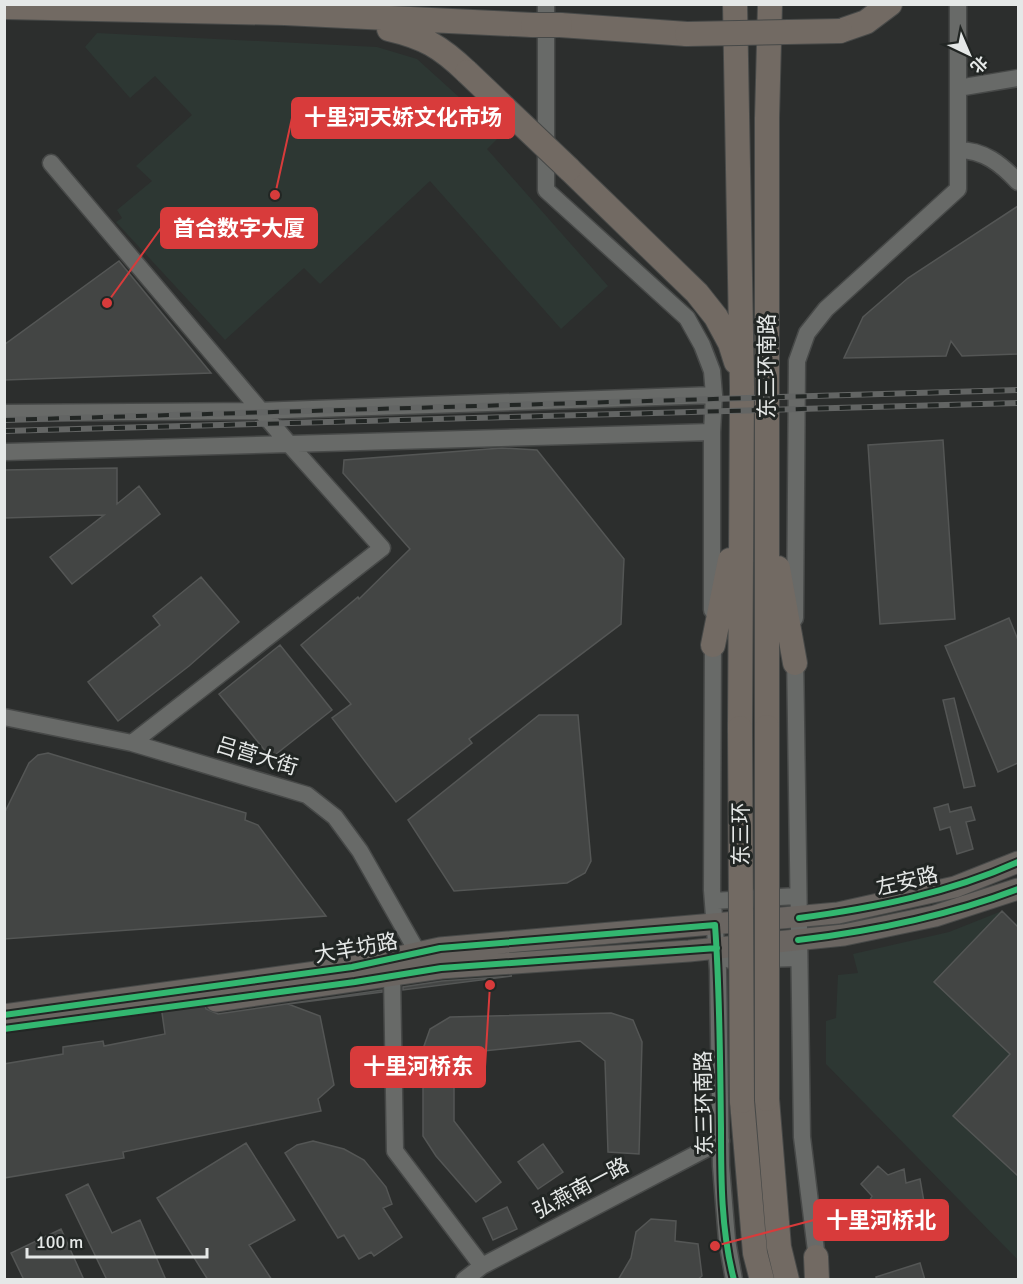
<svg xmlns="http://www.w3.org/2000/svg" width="1023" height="1284" font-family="Signika,'Noto Sans SC',sans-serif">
	<rect width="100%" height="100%" fill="#2c2e2d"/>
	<path fill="#2d3733" d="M97,33L377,47L417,59L501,135L487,149L608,286L561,329L430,181L320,284L304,268L225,340L116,222L122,218L117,210L152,181L136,166L192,115L155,76L130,98L85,47Z
		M1002,911L1015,924L1018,921V1260L826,1064V1021L836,1018L838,975L858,973L853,954L949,932Z"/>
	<path fill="#434544" stroke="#545655" stroke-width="1.5" d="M1018,206V354L962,356L951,341L946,356L844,358L863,317L908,278Z
		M119,261L211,373L4,380V345Z
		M943,440L955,619L880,624L868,445Z
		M502,448L537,450L624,559L621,624L469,739L472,743L396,802L332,718L351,704L301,645L358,597L359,599L410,549L343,473L344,460Z
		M117,468V504L139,486L160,514L72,584L50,557L104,515L4,518V470Z
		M201,577L239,622L189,666L118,721L88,682L160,625L153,616Z
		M1009,618L1018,640V763L998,772L945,646Z
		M280,645L332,710L271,758L219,694Z
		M954,698L975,786L964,788L943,700Z
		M539,715H578L591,861L585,873L567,883L454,891L408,820Z
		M48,753L246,813L245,820L258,825L326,916L4,939V814L29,763L38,755Z
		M948,804L950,812L971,807L975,820L966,822L973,849L957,854L950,827L940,830L934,808Z
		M1002,911L1018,927V1176L953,1116L1010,1054L934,982Z
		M512,976L403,990V987L442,981Z
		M382,990V992L288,1004L320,1016L334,1085L318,1099L321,1111L123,1152L124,1158L4,1178V1064L63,1054V1047L103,1041L104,1046L165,1034L161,1006L204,1000L206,1009L218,1014Z
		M611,1013L633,1020L642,1042L639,1154L608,1152L605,1061L580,1041L454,1054V1121L501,1182L476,1202L436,1156L423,1136V1049L430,1029L450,1017Z
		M313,1141L344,1149L364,1160L386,1187L392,1204L383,1208L402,1237L374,1256L371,1252L359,1259L344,1235L338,1238L285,1153L297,1145Z
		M246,1143L295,1220L249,1245L272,1280H208L157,1198Z
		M543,1144L563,1172L538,1189L518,1162Z
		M878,1166L888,1175L904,1169L906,1183L920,1179L924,1202L909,1205L898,1212L890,1232L878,1227L880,1217L864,1211L872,1196L861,1184Z
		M88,1184L112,1233L140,1220L166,1280H107L66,1195Z
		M507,1207L517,1229L493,1240L483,1218Z
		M651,1219L676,1221L675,1241L698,1244L702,1276L697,1280H618L631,1258L636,1232Z
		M61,1229L84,1280H24L11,1253Z
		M920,1263L925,1280H877L876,1277Z"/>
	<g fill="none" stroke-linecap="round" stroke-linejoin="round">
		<defs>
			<path id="minor" d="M546,4V190L687,318L702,345L712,371L714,395L712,432V610
				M958,88L1018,78
				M958,150C984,150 1001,164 1018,182
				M51,163L289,444L382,548L132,743
				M4,413L256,411L714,395
				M4,452L712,432
				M795,618L797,361L807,333L826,309L958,189V4
				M713,636L712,890L718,970L721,1166L727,1240L734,1280
				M795,652L802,1137L818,1267
				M4,717L132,743L307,795L335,817L360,851L418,953
				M713,901L797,896
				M730,960L798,958
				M392,976L395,1151L482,1266
				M464,1280L482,1266L721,1141"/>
			<path id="major" d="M216,1001L441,968L689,951L844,935L935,916L1018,889
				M4,1015L352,967L440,948L838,913L955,887L1018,862"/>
			<path id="highway" d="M735,4L742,387L740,728
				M4,7L285,13L533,25
				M560,25L687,34
				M389,29C424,37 441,47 467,72
				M840,31L866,22L890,4
				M569,169L697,293L716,317L730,343L736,362
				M778,568L795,663
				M713,645L730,560
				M767,727V118L770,4
				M767,1099L779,1247L787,1280
				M742,1101L755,1253L762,1280
				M816,1257L817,1280"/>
		</defs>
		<use href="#minor" stroke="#474948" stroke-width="19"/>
		<use href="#major" stroke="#474948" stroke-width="23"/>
		<use href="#highway" stroke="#474948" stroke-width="26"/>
		<use href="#minor" stroke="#686a68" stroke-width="16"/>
		<use href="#major" stroke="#6a6561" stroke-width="21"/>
		<use href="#highway" stroke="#726a63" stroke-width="24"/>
		<defs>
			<path id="rail" d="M4,420L1018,390
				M4,431L1018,403"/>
		</defs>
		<use href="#rail" stroke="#636564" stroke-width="6"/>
		<use href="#rail" stroke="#222624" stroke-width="4" stroke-dasharray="11" stroke-linecap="butt"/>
		<defs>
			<path id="highway-bridge" d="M533,25H560
				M687,34L840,31
				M467,72L569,169
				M767,727V1099
				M740,728L742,1101"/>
		</defs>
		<use href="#highway-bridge" stroke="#474948" stroke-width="26" stroke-linecap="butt"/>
		<use href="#highway-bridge" stroke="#726a63" stroke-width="24"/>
		<defs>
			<path id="cycleway" d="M799,918C874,908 949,893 1018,862
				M798,940C874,931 947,916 1018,889
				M4,1015L352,967L440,948L715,925C720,993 720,1060 721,1128C721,1178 721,1231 734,1280
				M4,1029L355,982L441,968L717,948"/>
		</defs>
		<use href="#cycleway" stroke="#222624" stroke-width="10"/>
		<use href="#cycleway" stroke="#33b770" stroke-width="6"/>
	</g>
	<g text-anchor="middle" stroke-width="6" stroke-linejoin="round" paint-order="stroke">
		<g font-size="21" fill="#e5e8e7" stroke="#222624">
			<text transform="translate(767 366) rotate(-90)" y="7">东三环南路</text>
			<text transform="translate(257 756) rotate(17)" y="7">吕营大街</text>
			<text transform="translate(741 834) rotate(-90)" y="7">东三环</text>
			<text transform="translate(907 881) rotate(-13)" y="7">左安路</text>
			<text transform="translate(356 948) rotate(-10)" y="7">大羊坊路</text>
			<text transform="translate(704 1103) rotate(-91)" y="7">东三环南路</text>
			<text transform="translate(581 1188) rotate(-28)" y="7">弘燕南一路</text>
		</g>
	</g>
	<path fill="none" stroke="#d83b3b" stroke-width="2" d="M275 195L292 118M107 303L161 228M490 985L485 1067M715 1246L814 1220"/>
	<g fill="#d83b3b" stroke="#222624" stroke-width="2">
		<circle cx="275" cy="195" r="6"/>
		<circle cx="107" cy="303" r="6"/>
		<circle cx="490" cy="985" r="6"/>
		<circle cx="715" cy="1246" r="6"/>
	</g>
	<g fill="#d83b3b" stroke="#d83b3b" stroke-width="2">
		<rect x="292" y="98" width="222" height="40" rx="6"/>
		<rect x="161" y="208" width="156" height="40" rx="6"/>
		<rect x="351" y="1047" width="134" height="40" rx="6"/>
		<rect x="814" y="1200" width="134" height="40" rx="6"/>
	</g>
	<g font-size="22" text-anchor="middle" font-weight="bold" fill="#fff">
		<text x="403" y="125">十里河天娇文化市场</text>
		<text x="239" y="236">首合数字大厦</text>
		<text x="418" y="1074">十里河桥东</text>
		<text x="881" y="1228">十里河桥北</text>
	</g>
	<rect width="1023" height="1284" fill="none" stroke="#e5e8e7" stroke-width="12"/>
	<g transform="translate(969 54) rotate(136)" stroke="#222624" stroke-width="4.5" paint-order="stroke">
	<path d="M0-4.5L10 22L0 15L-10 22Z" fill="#e5e8e7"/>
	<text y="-9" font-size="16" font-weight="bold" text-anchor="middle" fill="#e5e8e7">北</text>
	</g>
	<path d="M27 1248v9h180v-9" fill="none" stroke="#e5e8e7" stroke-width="3"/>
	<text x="36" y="1248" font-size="18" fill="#e5e8e7" stroke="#222624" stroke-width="4.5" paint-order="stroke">100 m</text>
</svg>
